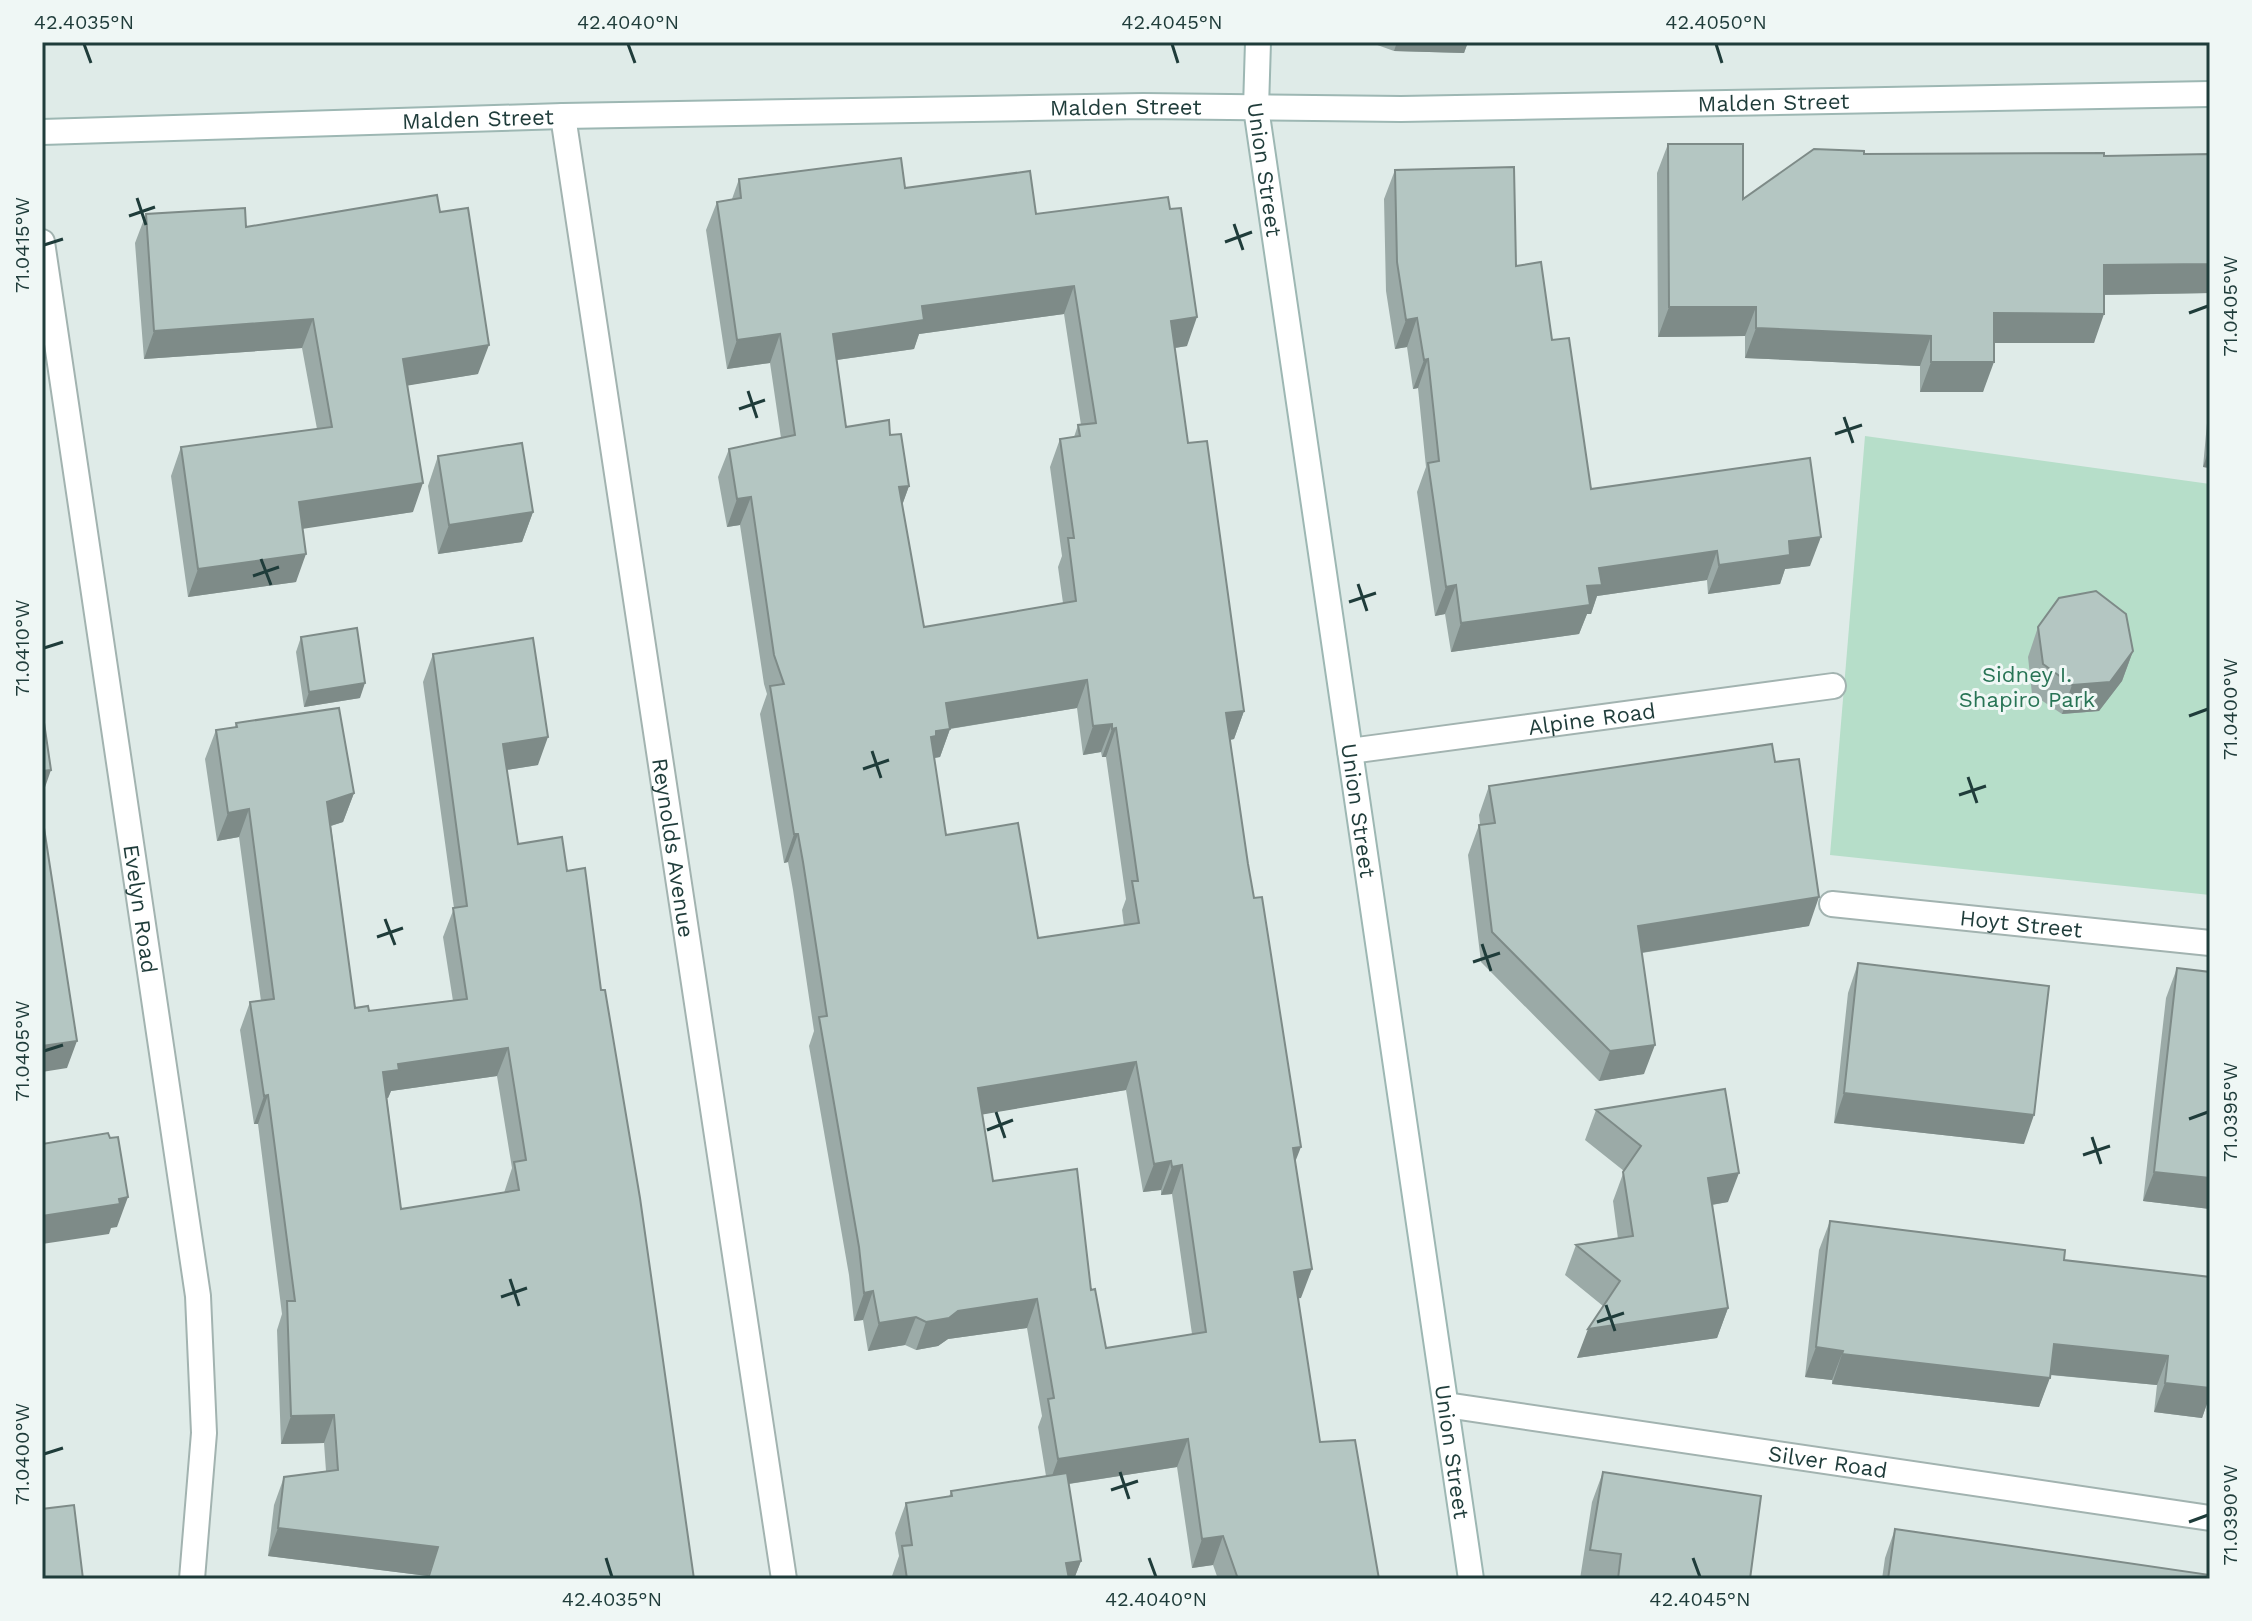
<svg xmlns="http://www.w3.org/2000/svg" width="2252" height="1621" font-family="'Work Sans',sans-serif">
	<rect width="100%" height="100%" fill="#dfebe8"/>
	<path fill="#b6dec9" d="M1865,436L2210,484V895L1830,855Z"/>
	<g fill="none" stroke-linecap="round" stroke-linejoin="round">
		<defs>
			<g id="street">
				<path id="s1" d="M563,116L784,1579"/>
				<path id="s2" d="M42,242L198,1296L204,1433L192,1579"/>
				<path id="s3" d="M1350,751L1833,686"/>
				<path id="s4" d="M1832,904L2210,943"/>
				<path id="s5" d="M1446,1405L2210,1518"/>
			</g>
			<g id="secondary">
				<path id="s6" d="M1258,42L1256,108L1471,1579"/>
				<path id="s7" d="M42,132L563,116L1143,106L1401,109L2210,94"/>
			</g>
		</defs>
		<use href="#street" stroke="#a2b3b0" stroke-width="28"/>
		<use href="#secondary" stroke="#9db7b3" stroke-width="28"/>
		<use href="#street" stroke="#fff" stroke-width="24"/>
		<use href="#secondary" stroke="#fff" stroke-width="24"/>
	</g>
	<path fill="#9baaa7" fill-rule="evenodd" d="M1369,42H1468L1464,53L1394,51Z
		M1668,144L1743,199L1864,154L2104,156L2210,154V293L2104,295L2094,343H1994L1983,392H1920V366L1745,358V336L1658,337L1657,173Z
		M1395,170L1516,266L1552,340L1591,489L1810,566L1785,569L1780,584L1708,594L1707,580L1597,596L1591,614H1587L1579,634L1451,652L1445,614L1435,616L1417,492L1426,467L1418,388L1413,389L1407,347L1395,349L1386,291L1384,199Z
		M739,179L905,188L1036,214L1187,346L1175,348L1188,443L1244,711L1234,739L1230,740L1248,864L1295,1162L1301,1298H1298L1320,1442L1379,1579H1218L1213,1565L1192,1568L1177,1467L1069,1484L1081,1561L1074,1579H892V1576L899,1556L895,1533L906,1503L949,1497L951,1491L1046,1476L1038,1427L1042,1416L1027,1328L948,1339L938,1346L916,1350L905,1345L868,1351L863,1320L854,1321L849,1275L809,1046L814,1031L793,890L788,862L784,863L760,714L767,694L764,684L740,525L727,527L718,477L729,449L781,438L770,363L727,369L706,230L717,202L732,199ZM1064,314L1081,425H1078L1074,437L1060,439L1050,467L1062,556L1058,567L1063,603L924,627L902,505L909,486L890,435L846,427L837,360L914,349L919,334ZM1077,708L1083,755L1101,752L1102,757H1106L1126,899L1122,910L1124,926L1038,938L946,835L934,758L940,757L950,729ZM1126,1090L1143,1192L1161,1190V1195L1172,1194L1192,1334L1106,1348L1091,1290L993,1181L982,1114Z
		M440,212L478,374L408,385L413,512L303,528L296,582L188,597L171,476L181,447L317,429L302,348L144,359L135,243L146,214L246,227Z
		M2210,406V468L2203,467L2208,412Z
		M438,456L533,512L522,542L438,554L428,486Z
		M2038,627L2133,651L2122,681L2099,711L2062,714L2032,694L2028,657Z
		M301,637L360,698L304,707L296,652Z
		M433,654L538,765L507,770L518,844L567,871L601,990L694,1579H426L428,1576L268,1556L274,1505L284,1477L326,1471L324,1443L281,1444L277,1330L282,1314L258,1124H254L240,1030L250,1002L261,1001L239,837L217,841L205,759L216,730L235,727L236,723L354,793L343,822L331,826L355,1008L369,1011L453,1001L443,937L454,908L423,682ZM497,1076L512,1168L504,1193L401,1209L387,1098H388L391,1091Z
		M1489,786L1809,926L1642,953L1644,1074L1599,1081L1481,962L1468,855L1479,825H1480L1479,815Z
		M1858,963L2024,1144L1834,1123L1848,993Z
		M2177,968L2210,1209L2143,1201L2166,998Z
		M1596,1110L1728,1202L1712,1205L1728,1308L1717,1338L1577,1358L1603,1306L1565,1275L1576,1245L1618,1239L1613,1201L1624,1171L1585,1140Z
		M1830,1221L2064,1260L2210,1277V1395L2202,1418L2154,1412L2157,1385L2050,1375L2039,1407L1832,1384V1380L1805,1377L1819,1250Z
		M1603,1472L1750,1579H1580L1592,1502Z
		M1895,1529L2210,1579H1882L1885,1558Z"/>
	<path fill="#7e8b88" d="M1397,42H1468L1464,53L1394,51Z
		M2210,264V293L2094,295L2104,265Z
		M1074,286L1064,314L919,334L914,349L822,362L833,334L922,306Z
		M1669,307H1756L1745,336L1658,337Z
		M1994,313L2104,314L2094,343H1983Z
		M1197,317L1187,346L1161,350L1171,321Z
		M1417,318L1407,347L1395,349L1406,320Z
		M313,319L302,348L144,359L154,331Z
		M1756,328L1931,336L1920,366L1745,358Z
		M780,334L770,363L727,369L737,340Z
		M489,345L478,374L393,388L403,359Z
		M1428,359L1418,388L1413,389L1424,360Z
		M1931,362H1994L1983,392H1920Z
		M2208,452H2210V468L2203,467Z
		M423,483L413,512L289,531L299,502Z
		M909,486L899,514V487Z
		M751,497L740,525L727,527L737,499Z
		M533,512L522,542L438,554L449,525Z
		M1821,537L1810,566L1785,569L1780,584L1708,594L1719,565L1789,541Z
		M1717,551L1707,580L1597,596L1591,614H1587L1579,634L1451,652L1461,623L1587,586L1599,568Z
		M306,554L296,582L188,597L198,569Z
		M1456,585L1445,614L1435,616L1446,587Z
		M2133,651L2122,681L2099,711L2062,714L2072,685Z
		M1087,680L1077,708L936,731L946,703Z
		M365,683L360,698L304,707L309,692Z
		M1244,711L1234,739L1216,742L1226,713Z
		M1112,724L1101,752L1083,755L1093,726Z
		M1116,728L1106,757H1102L1112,729Z
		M950,729L940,757L928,759L931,737L936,731Z
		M548,737L538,765L493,772L503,744Z
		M51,770L42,796V771Z
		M354,793L343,822L317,830L327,802Z
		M249,809L239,837L217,841L228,813Z
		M794,834H798L788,862L784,863Z
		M1819,897L1809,926L1627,955L1638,926Z
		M77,1041L67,1068L42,1072V1046Z
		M1655,1045L1644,1074L1599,1081L1610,1051Z
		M508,1048L497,1076L391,1091L388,1098L373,1100L383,1072L398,1064Z
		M1136,1062L1126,1090L968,1117L978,1088Z
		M1844,1093L2034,1115L2024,1144L1834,1123Z
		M268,1095L258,1124H254L264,1096Z
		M1301,1147L1290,1175L1293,1148Z
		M1171,1161L1161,1190L1143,1192L1154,1164Z
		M1182,1165L1172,1194L1161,1195L1172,1167Z
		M2154,1172L2210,1178V1209L2143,1201Z
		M1739,1173L1728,1202L1698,1207L1708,1178Z
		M128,1197L117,1227L111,1228L109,1234L42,1244V1216Z
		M1312,1269L1301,1298L1284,1300L1294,1272Z
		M873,1291L863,1320L854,1321L864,1293Z
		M1037,1299L1027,1328L948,1339L938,1346L916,1350L926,1322L958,1311Z
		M1728,1308L1717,1338L1577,1358L1588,1329Z
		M916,1317L905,1345L868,1351L879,1323Z
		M2054,1344L2168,1356L2157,1385L2043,1374Z
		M1816,1347L1843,1351L1832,1380L1805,1377Z
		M1842,1354L2050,1378L2039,1407L1832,1384Z
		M2165,1383L2210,1388V1395L2202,1418L2154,1412Z
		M334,1415L324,1443L281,1444L291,1416Z
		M1188,1439L1177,1467L1048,1487L1058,1459Z
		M278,1528L438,1547L428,1576L268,1556Z
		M1223,1536L1213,1565L1192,1568L1202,1539Z
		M1081,1561L1074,1579H1060L1066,1563Z"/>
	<path fill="#b4c6c2" stroke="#7e8b88" stroke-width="2" fill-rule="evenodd" d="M1668,144H1743V199L1814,149L1864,151V154L2104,153V156L2210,154V264L2104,265V314L1994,313V362H1931V336L1756,328V307H1669Z
		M901,158L905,188L1030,171L1036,214L1168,197L1170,209L1181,208L1197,317L1171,321L1188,443L1207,441L1244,711L1226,713L1248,864L1254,898L1262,897L1301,1147L1293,1148L1312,1269L1294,1272L1320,1442L1355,1440L1379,1579H1238L1223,1536L1202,1539L1188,1439L1058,1459L1048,1399L1054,1398L1037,1299L958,1311L949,1318L926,1322L916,1317L879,1323L873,1291L864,1293L859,1247L819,1017L827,1016L803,862L798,834H794L770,686L784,684L774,655L751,497L737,499L729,449L795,435L780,334L737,340L717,202L741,198L739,179ZM1074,286L1096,423L1078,425L1080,436L1060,439L1074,538H1068L1076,601L924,627L899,487L909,486L901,434L890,435L889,420L846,427L833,334L924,320L922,306ZM1087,680L1093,726L1112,724V729L1116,728L1138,881H1132L1139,923L1038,938L1018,823L946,835L931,737L936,736V731L950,729L946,703ZM1136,1062L1154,1164L1171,1161L1172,1167L1182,1165L1206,1332L1106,1348L1095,1289L1091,1290L1077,1169L993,1181L978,1088Z
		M1514,167L1516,266L1541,262L1552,340L1569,338L1591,489L1810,458L1821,537L1789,541L1790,555L1719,565L1717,551L1599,568L1602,585L1587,586L1590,605L1461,623L1456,585L1446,587L1428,463L1439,461L1428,359L1424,360L1417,318L1406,320L1397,262L1395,170Z
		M437,195L440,212L468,208L489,345L403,359L423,483L299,502L306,554L198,569L181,447L332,427L313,319L154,331L146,214L245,208L246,227Z
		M522,443L533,512L449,525L438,456Z
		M2096,591L2126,614L2133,651L2110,682L2072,685L2043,664L2038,627L2059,598Z
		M357,628L365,683L309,692L301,637Z
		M533,638L548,737L503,744L518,844L562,837L567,871L585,868L601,990H605L640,1198L694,1579H428L438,1547L278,1528L284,1477L338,1470L334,1415L291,1416L287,1301H295L268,1095L264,1096L250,1002L274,999L249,809L228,813L216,730L237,727L236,723L339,708L354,793L327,802L355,1008L368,1006L369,1011L467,999L453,908L467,906L433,654ZM508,1048L526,1160L514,1162L519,1190L401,1209L383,1072L399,1070L398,1064Z
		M42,709L51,770L42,771Z
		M1772,744L1775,762L1799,759L1819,897L1638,926L1655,1045L1610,1051L1492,932L1479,825L1495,823L1489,786Z
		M42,815L77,1041L42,1046Z
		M1858,963L2049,986L2034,1115L1844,1093Z
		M2177,968L2210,972V1178L2154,1172Z
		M1725,1089L1739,1173L1708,1178L1728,1308L1588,1329L1620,1281L1576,1245L1633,1236L1623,1172L1641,1146L1596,1110Z
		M108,1133L110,1138L118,1137L128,1197L119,1199L120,1204L42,1216V1144Z
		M1830,1221L2065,1250L2064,1260L2210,1277V1388L2165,1383L2168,1356L2054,1344L2050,1378L1842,1354L1843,1351L1816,1347Z
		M42,1334L44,1351L42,1352Z
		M1603,1472L1761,1496L1750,1579H1618L1621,1554L1590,1550Z
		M1067,1473L1081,1561L1066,1563L1069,1579H907L902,1546L912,1545L906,1503L952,1496L951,1491Z
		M74,1505L83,1579H42V1509Z
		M1895,1529L2210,1575V1579H1888Z"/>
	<path fill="none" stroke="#1f3c3a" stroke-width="3" d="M84,44L91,63M628,44L635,63M1172,44L1178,63M1716,44L1722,63M137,198L146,225M129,216L155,207M1234,224L1243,250M1225,242L1252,232M44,245L63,239M2189,313L2208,306M748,391L757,418M739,409L765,400M1844,417L1853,443M1835,434L1862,425M261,559L271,585M253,576L279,567M1358,584L1367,611M1349,602L1376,593M44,648L63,642M2189,716L2208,709M872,751L881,778M863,769L889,760M1968,777L1977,803M1959,795L1986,786M385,919L395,945M377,937L403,928M1482,944L1491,971M1473,962L1500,953M44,1051L63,1045M996,1112L1005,1138M2189,1119L2208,1112M987,1130L1013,1120M2092,1137L2101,1164M2083,1155L2110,1146M510,1279L519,1306M501,1297L527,1288M1606,1305L1615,1331M1597,1322L1624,1313M44,1454L63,1448M1120,1472L1129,1499M1111,1490L1138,1481M2189,1522L2208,1515M606,1558L612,1577M1149,1558L1156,1577M1693,1558L1700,1577"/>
	<g text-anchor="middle" stroke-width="6" stroke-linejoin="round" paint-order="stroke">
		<g font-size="22" fill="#1f3c3a" stroke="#eff7f5">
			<text dy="8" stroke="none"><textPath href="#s7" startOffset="1732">Malden Street</textPath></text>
			<text dy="8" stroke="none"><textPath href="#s7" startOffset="1084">Malden Street</textPath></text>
			<text dy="8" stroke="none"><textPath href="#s7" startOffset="436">Malden Street</textPath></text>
			<text dy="8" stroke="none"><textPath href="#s6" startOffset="128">Union Street</textPath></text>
			<text dy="8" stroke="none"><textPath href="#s3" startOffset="244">Alpine Road</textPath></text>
			<text dy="8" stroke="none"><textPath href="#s6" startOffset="776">Union Street</textPath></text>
			<text dy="8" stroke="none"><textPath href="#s1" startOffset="740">Reynolds Avenue</textPath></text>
			<text dy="8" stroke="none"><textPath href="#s2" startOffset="674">Evelyn Road</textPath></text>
			<text dy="8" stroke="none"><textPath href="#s4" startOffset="190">Hoyt Street</textPath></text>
			<text dy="8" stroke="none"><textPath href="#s6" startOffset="1424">Union Street</textPath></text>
			<text dy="8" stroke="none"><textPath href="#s5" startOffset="386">Silver Road</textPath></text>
		</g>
		<g font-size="22" fill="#287455" stroke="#eff7f5">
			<text x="2027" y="682">Sidney I.<tspan x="2027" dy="25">Shapiro Park</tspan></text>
		</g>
	</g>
	<rect width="2252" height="1621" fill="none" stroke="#eff7f5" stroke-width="88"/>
	<rect x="44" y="44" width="2164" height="1533" fill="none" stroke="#1f3c3a" stroke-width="3"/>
	<g font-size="20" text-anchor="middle" fill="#1f3c3a">
		<text x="84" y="29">42.4035°N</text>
		<text x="628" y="29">42.4040°N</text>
		<text x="1172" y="29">42.4045°N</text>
		<text x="1716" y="29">42.4050°N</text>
		<text transform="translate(22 245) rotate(-90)" y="7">71.0415°W</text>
		<text transform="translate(2230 306) rotate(-90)" y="7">71.0405°W</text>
		<text transform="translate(22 648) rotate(-90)" y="7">71.0410°W</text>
		<text transform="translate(2230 709) rotate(-90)" y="7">71.0400°W</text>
		<text transform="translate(22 1051) rotate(-90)" y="7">71.0405°W</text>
		<text transform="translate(2230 1112) rotate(-90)" y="7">71.0395°W</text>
		<text transform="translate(22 1454) rotate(-90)" y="7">71.0400°W</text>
		<text transform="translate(2230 1515) rotate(-90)" y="7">71.0390°W</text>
		<text x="612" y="1606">42.4035°N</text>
		<text x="1156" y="1606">42.4040°N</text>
		<text x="1700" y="1606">42.4045°N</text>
	</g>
</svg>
